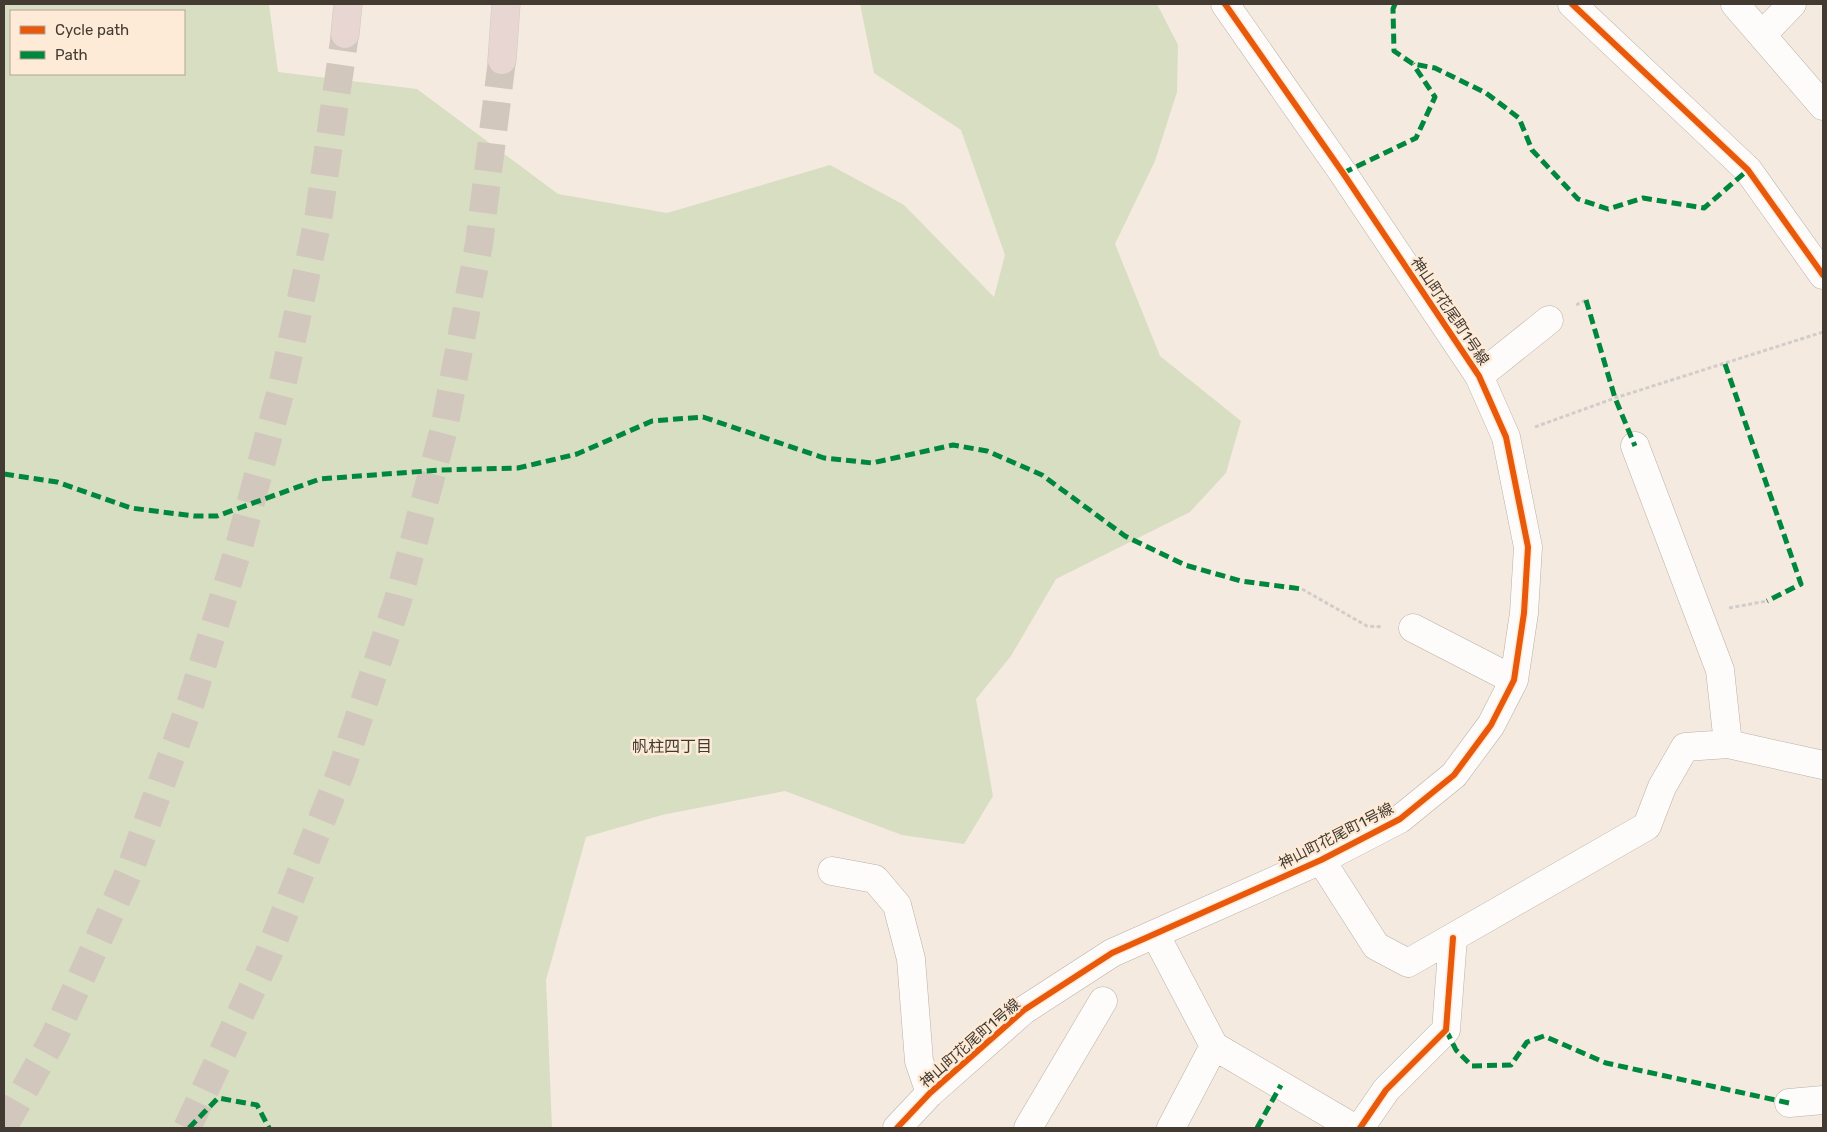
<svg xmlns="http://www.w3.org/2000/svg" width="1827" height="1132" font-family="Rubik,'Noto Sans JP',sans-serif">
	<rect width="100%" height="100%" fill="#f5eadf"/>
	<path fill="#d8dec2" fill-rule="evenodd" d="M4,4H269L278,72L417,89L558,194L667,213L830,165L904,205L994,297L1005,255L961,130L874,73L860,4H1157L1178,45L1177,92L1155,161L1115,244L1160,356L1241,421L1226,473L1190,512L1056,579L1011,656L976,699L993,796L964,844L902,835L785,791L662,815L586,837L546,980L552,1128H4ZM11,11H184V74H11Z"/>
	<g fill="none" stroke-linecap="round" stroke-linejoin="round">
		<path stroke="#d1c7bc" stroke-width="28" stroke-dasharray="28 14" stroke-linecap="butt" d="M4,1126L54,1037L129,872L191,702L238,550L282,386L318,220L345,34
			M187,1128L268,955L341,771L398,600L444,429L479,244L502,60"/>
		<defs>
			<path id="minor" d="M1572,4L1748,170L1823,275
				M1735,4L1823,106
				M1762,35L1792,4
				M1479,376L1549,320
				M1635,446L1720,670L1728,744
				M1413,628L1514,680
				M1321,860L1376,946L1408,963L1647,826L1662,787L1685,747L1728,744L1823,765
				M832,871L875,879L897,905L911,959L919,1061L930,1093
				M1155,934L1214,1046L1171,1128
				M1214,1046L1354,1128
				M1789,1103L1823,1100
				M897,1128L930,1093L1024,1010L1112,953L1321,860L1400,819L1454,775L1491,725L1514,680L1524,613L1528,547L1506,437L1479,376L1343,173L1225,4
				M1028,1128L1103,1001
				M1360,1128L1386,1090L1446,1030L1453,938"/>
			<path id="highway" d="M345,34L348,4
				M502,60L506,4"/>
		</defs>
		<use href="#minor" stroke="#b9b0a7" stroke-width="29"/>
		<use href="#highway" stroke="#cec9c3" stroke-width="29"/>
		<path stroke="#d2cdca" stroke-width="3" stroke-dasharray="4 2.5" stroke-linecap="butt" d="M1576,305L1586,300
			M1535,427L1615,398L1823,332
			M1302,589L1367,626L1383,627
			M1729,608L1767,601"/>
		<use href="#minor" stroke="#fefcfa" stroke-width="28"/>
		<use href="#highway" stroke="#e8d6d2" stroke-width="28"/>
		<path stroke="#00873e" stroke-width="5" stroke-dasharray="10 5" stroke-linecap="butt" d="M1395,4L1393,9L1394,51L1413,64L1435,68L1486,93L1519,118L1532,150L1578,199L1608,209L1643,198L1704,208L1748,170
			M1343,173L1416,138L1435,97L1413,64
			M1586,300L1615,398L1635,446
			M1725,364L1801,584L1767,601
			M4,474L57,482L131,508L194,516H217L320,479L440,470L518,468L577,454L652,421L703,417L824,458L872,463L953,445L987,451L1042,475L1125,536L1185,565L1241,581L1302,589
			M1446,1030L1456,1050L1472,1066L1511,1065L1527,1042L1544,1036L1606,1063L1789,1103
			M189,1128L218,1098L257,1105L269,1128
			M1257,1128L1281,1085"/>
		<defs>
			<path id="cycleway" d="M1572,4L1748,170L1823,275
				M897,1128L930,1093L1024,1010L1112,953L1321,860L1400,819L1454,775L1491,725L1514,680L1524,613L1528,547L1506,437L1479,376L1343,173L1225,4
				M1360,1128L1386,1090L1446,1030L1453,938"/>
		</defs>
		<use href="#cycleway" stroke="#fdebd7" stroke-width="9"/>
		<use href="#cycleway" stroke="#e8590c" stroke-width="6"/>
	</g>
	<g text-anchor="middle" stroke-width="5" stroke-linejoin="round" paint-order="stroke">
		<g font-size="15" fill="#433a31" stroke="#fdebd7">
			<text transform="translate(1450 311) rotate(56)" y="5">神山町花尾町1号線</text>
			<text transform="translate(1336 836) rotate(-27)" y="5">神山町花尾町1号線</text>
			<text transform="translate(970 1043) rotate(-41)" y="5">神山町花尾町1号線</text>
		</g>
		<g font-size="16" fill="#433a31" stroke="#fdebd7">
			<text x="672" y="752">帆柱四丁目</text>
		</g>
	</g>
	<rect width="1827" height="1132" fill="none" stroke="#433a31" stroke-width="10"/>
	<rect x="10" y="10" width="175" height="65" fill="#fdebd7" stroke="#b3a495"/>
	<rect x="20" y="26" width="25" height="8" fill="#e8590c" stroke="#b3a495"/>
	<text x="55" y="35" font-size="15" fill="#433a31">Cycle path</text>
	<rect x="20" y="51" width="25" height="8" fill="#00873e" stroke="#b3a495"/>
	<text x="55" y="60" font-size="15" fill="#433a31">Path</text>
</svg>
